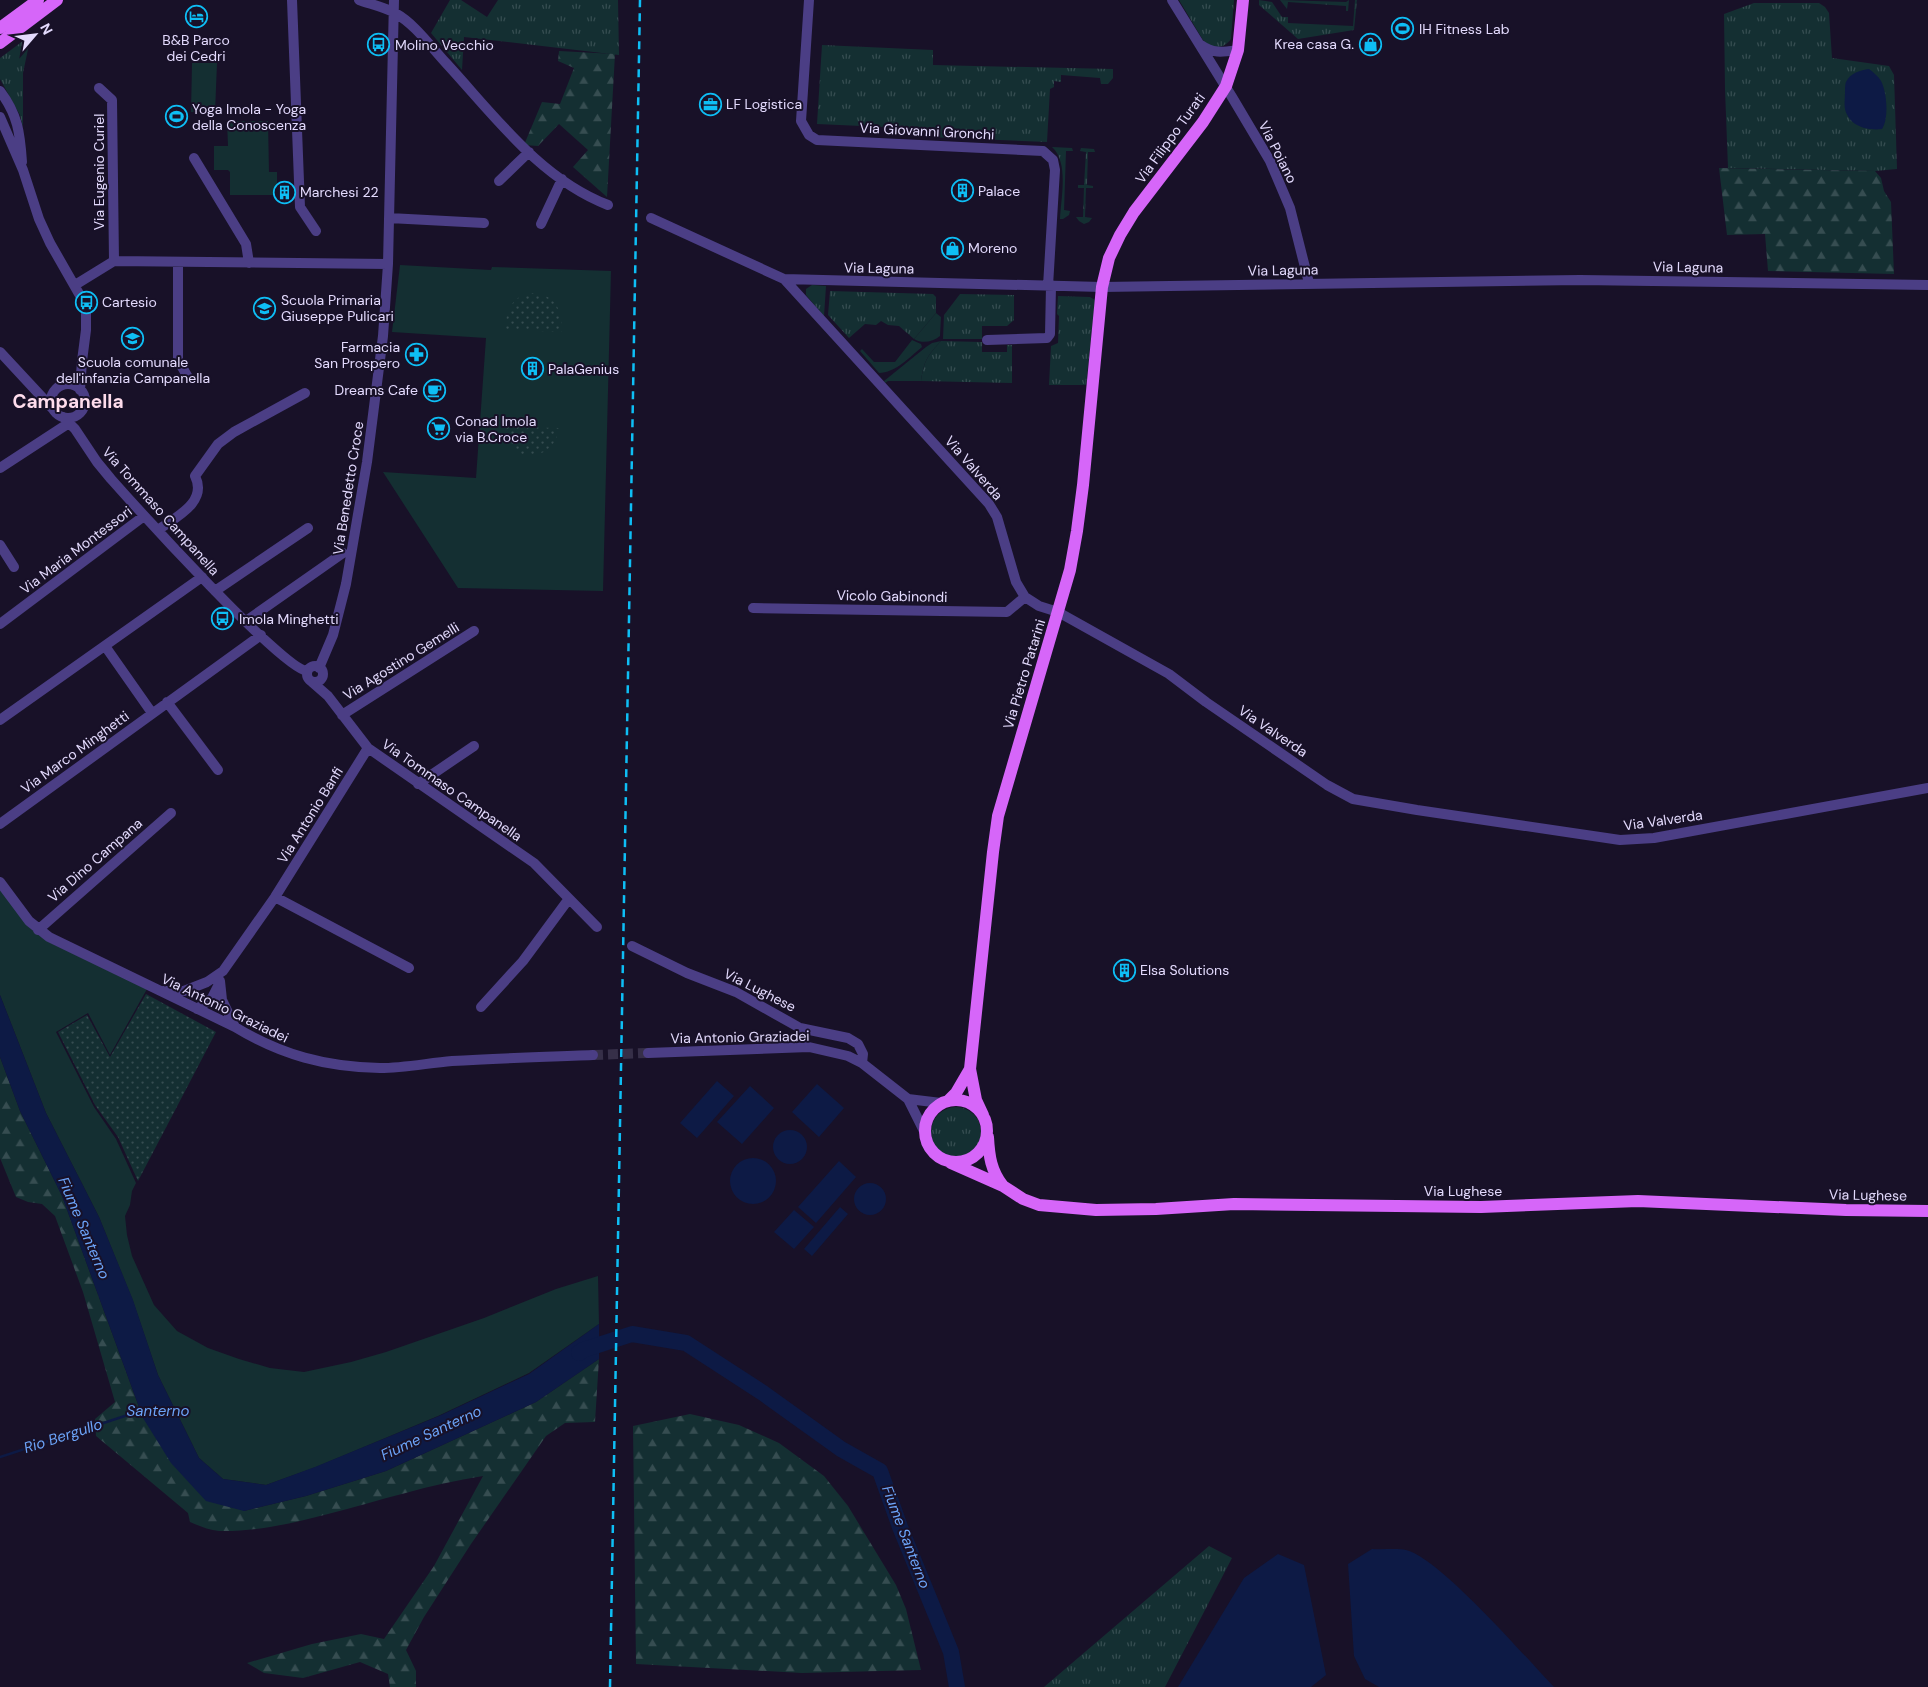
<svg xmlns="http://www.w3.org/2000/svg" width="1928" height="1687" font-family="'DM Sans',sans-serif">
<defs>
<pattern id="grass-tufts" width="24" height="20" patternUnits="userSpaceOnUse" patternTransform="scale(1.25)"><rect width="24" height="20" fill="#142f32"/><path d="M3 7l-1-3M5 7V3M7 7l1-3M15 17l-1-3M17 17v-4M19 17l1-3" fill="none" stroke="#364d51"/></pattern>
<pattern id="forest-firs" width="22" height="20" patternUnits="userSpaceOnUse" patternTransform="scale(1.25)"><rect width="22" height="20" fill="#142f32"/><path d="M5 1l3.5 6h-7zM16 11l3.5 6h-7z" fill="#364d51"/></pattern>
<pattern id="garden-dots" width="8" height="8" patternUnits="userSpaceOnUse" patternTransform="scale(1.25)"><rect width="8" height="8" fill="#142f32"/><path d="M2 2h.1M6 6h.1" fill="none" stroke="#364d51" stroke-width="1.8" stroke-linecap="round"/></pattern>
</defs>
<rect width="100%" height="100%" fill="#181128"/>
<path fill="url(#grass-tufts)" d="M450,0H461L487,17L498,0H618L619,55L464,37L462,70L431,33Z
M1179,0H1234L1231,39C1223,50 1212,49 1203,40Z
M1259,0L1272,2L1282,17H1288V23L1353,26L1355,0H1357L1354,30L1298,39L1259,5Z
M1280,0L1346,2L1349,0L1348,11H1346V6L1288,2L1287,9Z
M1754,3H1819L1825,7L1829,13L1832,58L1889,66L1894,75L1897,169L1875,171L1728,168L1725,89L1724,14Z
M31,35L23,73V127L20,115L0,79V58Z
M822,45L933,50V65L1113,69V78L1108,84H1101L1100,78L1061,75V82L1054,81V87L1050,89L1047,142L929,137V129L817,124Z
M1052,147L1072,148L1073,151H1066L1064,210L1070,211L1069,215L1063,219H1060C1061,198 1069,162 1052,147Z
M1081,148L1094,149L1095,152H1088L1087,185L1093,186V188H1086L1085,217L1092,218L1089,222L1084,224L1079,221L1076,217H1083L1084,188H1078V185H1084L1086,152L1080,151Z
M812,285L826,286L824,316L806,295V289Z
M830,291L933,294L936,297V313L914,339L899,326L888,325L881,321L876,325L865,324L849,338L828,315Z
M960,294L1014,295V320L1007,326H982V339H943L944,315Z
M1058,296L1090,297L1095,300L1086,385H1049L1051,346L1058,343L1059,316L1057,314Z
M941,341L982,342V352H1007V345H1012V383L921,381C924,361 927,356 941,341Z
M931 1132a25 25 0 1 1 50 0a25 25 0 1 1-50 0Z
M1209,1546L1232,1558L1165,1687H1044Z"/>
<path fill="url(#forest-firs)" d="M559,51L615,54L607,197L573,167L588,150L559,124L538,146L524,145L542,102L560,104L574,68L558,61Z
M1719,168L1875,171L1881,178L1884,191L1891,202L1894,274L1768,271L1765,234L1727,235Z
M0,1057L20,1111L62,1196L143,1418L244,1511L306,1496L386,1471L536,1402L599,1359L595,1422L565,1423L546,1436L471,1544L424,1617L406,1650L416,1671V1687H390L388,1674L360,1662L303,1678L264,1673L247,1663L312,1644L361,1634L384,1639L434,1566L483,1476C430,1484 379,1501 328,1514C293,1523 256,1532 219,1531C209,1530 199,1526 190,1522L188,1513L96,1436L95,1419L115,1402L83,1292L55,1216L42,1204L28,1202L16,1197L0,1158Z
M690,1414L739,1425L779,1443L824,1476L848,1506L896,1585L906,1609L921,1670L802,1673L636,1664L633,1426Z"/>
<path fill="#142f32" d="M192,63H217L215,113L191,112Z
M227,121H268L269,172H277V195H230V172L228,170H214V146H228Z
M400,265L491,270L492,267L611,271L603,591L458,588L383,472L476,478L486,338L392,332Z
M936,313L941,317L940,336C933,342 922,344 914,339Z
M912,340L921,344L922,347C910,357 895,373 879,373L860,351L862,349L874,362H895Z
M941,341C927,356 924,361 921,381H888L885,383L884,381L926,347L932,343Z
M0,889L30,928L47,941L147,989L110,1055L88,1013L56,1032L94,1107L116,1139L136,1183L132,1191L130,1205L125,1216L127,1235L132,1256L154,1305L177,1331L208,1348L239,1359L270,1368L304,1372L351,1362L386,1352L484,1318L556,1289L598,1276L599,1324L529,1373L438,1416L316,1467L266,1485L223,1479L199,1458L158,1375L133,1301L99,1217L46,1113L0,995Z"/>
<path fill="url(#garden-dots)" d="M528,293C555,293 562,308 562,332L505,330C506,313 510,299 528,293Z
M504,427L559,428V430C551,466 504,463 504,427Z
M146,994L216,1032L138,1181L118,1137L95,1105L58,1032L87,1015L110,1057Z"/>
<path fill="#0d1a45" d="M1869,69C1874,73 1878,76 1881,81C1887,92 1889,119 1882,129C1867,131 1849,126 1845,109C1844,104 1845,98 1845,93C1845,90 1845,84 1846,82C1850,73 1861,70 1869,69Z
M0,995L46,1113L99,1217L133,1300L158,1375L199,1458L223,1479L266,1485L315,1467L439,1416L529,1374L599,1324V1359L536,1402L386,1471L306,1496L244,1511L206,1501L171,1463L143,1418L62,1196L20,1111L0,1057Z
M717,1081L734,1096L697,1138L680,1123Z
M817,1084L844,1108L819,1137L792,1112Z
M750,1086L774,1108L742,1144L717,1122Z
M773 1147a17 17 0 1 1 34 0a17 17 0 1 1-34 0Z
M730 1181a23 23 0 1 1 46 0a23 23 0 1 1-46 0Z
M839,1161L856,1177L816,1223L798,1207Z
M854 1199a16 16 0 1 1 32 0a16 16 0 1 1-32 0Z
M840,1207L848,1214L812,1256L804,1249Z
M794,1210L814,1227L794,1249L774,1232Z
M1372,1549C1383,1550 1396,1548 1406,1550C1440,1558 1527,1659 1554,1687H1379L1365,1679L1354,1656L1348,1564Z
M1278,1554L1304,1565L1326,1675L1311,1687H1178L1244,1578Z"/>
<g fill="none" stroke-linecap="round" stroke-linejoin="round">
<path stroke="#0d1a45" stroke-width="2.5" d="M0,1457L143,1410"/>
<path stroke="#0d1a45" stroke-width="16" d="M579,1353L583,1350L632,1334L686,1343L763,1393L841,1449L880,1471L900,1527L951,1652L957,1687"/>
<path stroke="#362f48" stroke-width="10" stroke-dasharray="10 5" stroke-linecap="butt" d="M593,1055L648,1053"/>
<path stroke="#4b3e85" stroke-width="10" d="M292,0L300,207L316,231
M359,0C370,4 384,7 395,13C415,24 431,47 446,63C494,115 540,179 608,205
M809,0L801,121L809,135L817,140L1043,151L1053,160L1055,170L1048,286
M1172,0L1232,97L1270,161L1290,208L1309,283
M1201,45C1213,54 1223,52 1238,50
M99,88L112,100L114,261
M0,91C18,115 20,133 22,162
M0,117L23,170L39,219L50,243L86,306V330L82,361L80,390
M194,158L246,244L249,263
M499,181L529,152
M389,218L484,223
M651,218L784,279L1102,287L1580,280L1928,285
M541,224L562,179
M178,263V360L189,379
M784,279L989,504L997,517L1016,582L1025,597L1039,606L1058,612L1169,674L1206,702L1327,785L1353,799L1417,810L1620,840L1654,838L1928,788
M75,285L114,261L388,264
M987,340L1047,338L1050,334L1051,286
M0,352L53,409
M51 401a17 17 0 1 1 34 0a17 17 0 1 1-34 0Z
M63,417L75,429L97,462L111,479C135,506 284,671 307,671
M0,468L69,423
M158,530C176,517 208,502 195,476L218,444L234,432L305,393
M0,545L14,567
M215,591L308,528
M753,608L1007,612L1025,597
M246,621L343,553
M0,624L144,516
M105,646L152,713
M307 674a8 8 0 1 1 16 0a8 8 0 1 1-16 0Z
M319,668L333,635L346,584L367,462L383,336L388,264L394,0
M312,682L328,696L368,748L534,863L597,927
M167,702L218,770
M342,715L474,631
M0,720L202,577
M418,784L474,746
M0,824L261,635
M0,882L29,921L49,937L235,1027C281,1055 326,1067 380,1068C404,1068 428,1063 452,1061C499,1058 546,1057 593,1055
M275,897L409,968
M38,930L171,813
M632,946L687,973L736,992L800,1028L848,1038L858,1044L863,1054L862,1063
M220,981L222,1000L235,1027
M163,991H184L207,982L223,971L275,897L368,748
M481,1007L523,961L568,900
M197,1009L212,998L220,982
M648,1053L809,1047L848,1056L862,1063L908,1099L925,1133
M908,1099L941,1103"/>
<path stroke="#d666f9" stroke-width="12" d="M0,28L38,0
M0,43L57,0
M925 1131a31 31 0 1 1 62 0a31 31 0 1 1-62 0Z
M949,1100L956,1093L970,1069
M983,1115L976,1100L970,1069L993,852L998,816L1070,570L1077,531L1083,485L1102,287L1109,258L1120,235L1134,212L1203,122L1226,86L1238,50L1243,0
M988,1137C989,1156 991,1171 1003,1186
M951,1163L1003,1186L1023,1199L1039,1205L1096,1210L1156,1209L1234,1204L1481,1207L1638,1201L1846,1210L1928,1211"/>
<path stroke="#0ebef5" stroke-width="2.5" stroke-dasharray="8 6" stroke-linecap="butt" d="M610,1687L640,0"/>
</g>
<defs>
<symbol id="hotel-ring" viewBox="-11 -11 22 22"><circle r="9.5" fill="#181128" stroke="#0ebef5" stroke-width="1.5"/><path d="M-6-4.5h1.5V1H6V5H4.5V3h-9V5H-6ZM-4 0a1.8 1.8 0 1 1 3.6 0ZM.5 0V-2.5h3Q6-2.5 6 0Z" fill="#0ebef5"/></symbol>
<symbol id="stadium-ring" viewBox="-11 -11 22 22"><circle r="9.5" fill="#181128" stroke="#0ebef5" stroke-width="1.5"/><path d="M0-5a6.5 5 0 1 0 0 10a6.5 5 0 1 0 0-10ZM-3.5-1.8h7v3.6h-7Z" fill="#0ebef5"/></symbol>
<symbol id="shop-ring" viewBox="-11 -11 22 22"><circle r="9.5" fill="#181128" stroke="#0ebef5" stroke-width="1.5"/><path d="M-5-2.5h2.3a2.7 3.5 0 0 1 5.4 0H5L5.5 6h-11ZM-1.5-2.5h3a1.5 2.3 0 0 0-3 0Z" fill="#0ebef5"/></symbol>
<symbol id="bus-ring" viewBox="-11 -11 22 22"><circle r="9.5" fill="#181128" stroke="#0ebef5" stroke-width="1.5"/><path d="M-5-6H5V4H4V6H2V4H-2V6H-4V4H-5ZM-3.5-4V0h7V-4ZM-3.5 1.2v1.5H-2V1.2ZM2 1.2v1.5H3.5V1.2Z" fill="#0ebef5"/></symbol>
<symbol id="office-ring" viewBox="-11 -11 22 22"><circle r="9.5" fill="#181128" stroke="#0ebef5" stroke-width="1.5"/><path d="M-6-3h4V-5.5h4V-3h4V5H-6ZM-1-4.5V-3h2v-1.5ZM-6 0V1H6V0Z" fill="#0ebef5"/></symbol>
<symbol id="building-ring" viewBox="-11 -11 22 22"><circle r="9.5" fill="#181128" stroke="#0ebef5" stroke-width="1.5"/><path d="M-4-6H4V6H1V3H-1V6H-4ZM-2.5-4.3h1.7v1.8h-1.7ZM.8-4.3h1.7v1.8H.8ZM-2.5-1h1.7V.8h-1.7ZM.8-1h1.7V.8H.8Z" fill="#0ebef5"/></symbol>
<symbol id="school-ring" viewBox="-11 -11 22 22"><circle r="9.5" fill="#181128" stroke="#0ebef5" stroke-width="1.5"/><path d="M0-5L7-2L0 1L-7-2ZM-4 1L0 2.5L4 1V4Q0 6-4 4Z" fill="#0ebef5"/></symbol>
<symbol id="pharmacy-ring" viewBox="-11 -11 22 22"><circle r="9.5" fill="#181128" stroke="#0ebef5" stroke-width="1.5"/><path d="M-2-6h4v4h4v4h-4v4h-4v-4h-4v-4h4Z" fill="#0ebef5"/></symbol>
<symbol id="cafe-ring" viewBox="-11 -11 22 22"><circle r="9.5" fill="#181128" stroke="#0ebef5" stroke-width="1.5"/><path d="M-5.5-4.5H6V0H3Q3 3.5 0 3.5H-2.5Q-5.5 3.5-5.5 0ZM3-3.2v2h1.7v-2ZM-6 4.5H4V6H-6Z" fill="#0ebef5"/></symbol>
<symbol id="supermarket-ring" viewBox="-11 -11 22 22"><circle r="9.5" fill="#181128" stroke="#0ebef5" stroke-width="1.5"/><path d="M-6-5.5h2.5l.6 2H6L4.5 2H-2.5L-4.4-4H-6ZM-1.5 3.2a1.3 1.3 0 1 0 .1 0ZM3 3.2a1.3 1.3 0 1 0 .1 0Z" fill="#0ebef5"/></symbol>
</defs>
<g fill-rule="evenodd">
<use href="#hotel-ring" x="184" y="4" width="25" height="25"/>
<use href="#stadium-ring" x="1390" y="16" width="25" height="25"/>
<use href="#shop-ring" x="1358" y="32" width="25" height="25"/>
<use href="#bus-ring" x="366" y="32" width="25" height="25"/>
<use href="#office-ring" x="698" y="92" width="25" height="25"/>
<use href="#stadium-ring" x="164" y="104" width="25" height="25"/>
<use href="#building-ring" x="950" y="178" width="25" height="25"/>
<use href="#building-ring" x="272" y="180" width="25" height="25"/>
<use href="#shop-ring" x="940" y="236" width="25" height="25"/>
<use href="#bus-ring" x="74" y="290" width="25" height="25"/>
<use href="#school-ring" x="252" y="296" width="25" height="25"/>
<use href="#school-ring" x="120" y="326" width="25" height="25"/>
<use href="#pharmacy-ring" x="404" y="342" width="25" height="25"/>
<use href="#building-ring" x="520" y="356" width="25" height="25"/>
<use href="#cafe-ring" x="422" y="378" width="25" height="25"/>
<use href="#supermarket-ring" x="426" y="416" width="25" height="25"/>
<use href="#bus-ring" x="210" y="606" width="25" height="25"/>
<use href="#building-ring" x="1112" y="958" width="25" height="25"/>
</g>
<g text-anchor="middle" stroke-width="4" stroke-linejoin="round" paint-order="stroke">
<g font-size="14" fill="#e3dafd" stroke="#181128" text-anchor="start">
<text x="1419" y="34">IH Fitness Lab</text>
<text x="196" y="45" text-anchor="middle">B&amp;B Parco<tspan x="196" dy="16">dei Cedri</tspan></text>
<text x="1354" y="49" text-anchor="end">Krea casa G.</text>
<text x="395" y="50">Molino Vecchio</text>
<text x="726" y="109">LF Logistica</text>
<text x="192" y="114">Yoga Imola - Yoga<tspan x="192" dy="16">della Conoscenza</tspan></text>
<text x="978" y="196">Palace</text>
<text x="300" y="197">Marchesi 22</text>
<text x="968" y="253">Moreno</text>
<text x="281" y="305">Scuola Primaria<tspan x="281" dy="16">Giuseppe Pulicari</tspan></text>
<text x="102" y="307">Cartesio</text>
<text x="400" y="352" text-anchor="end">Farmacia<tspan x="400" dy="16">San Prospero</tspan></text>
<text x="133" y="367" text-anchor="middle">Scuola comunale<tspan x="133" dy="16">dell'infanzia Campanella</tspan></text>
<text x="548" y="374">PalaGenius</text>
<text x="418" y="395" text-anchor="end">Dreams Cafe</text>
<text x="455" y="426">Conad Imola<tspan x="455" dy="16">via B.Croce</tspan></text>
<text x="239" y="624">Imola Minghetti</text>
<text x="1140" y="975">Elsa Solutions</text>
</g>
<g font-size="14" fill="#e3dafd" stroke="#181128">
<text transform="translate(927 131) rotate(3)" y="5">Via Giovanni Gronchi</text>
<text transform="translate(1170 138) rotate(-54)" y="5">Via Filippo Turati</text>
<text transform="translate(1278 152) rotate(63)" y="5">Via Poiano</text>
<text transform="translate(99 172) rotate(-90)" y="5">Via Eugenio Curiel</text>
<text transform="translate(1688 267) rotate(1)" y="5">Via Laguna</text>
<text transform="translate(879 268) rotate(1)" y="5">Via Laguna</text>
<text transform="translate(1283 270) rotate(-1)" y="5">Via Laguna</text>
<text transform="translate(974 468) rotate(49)" y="5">Via Valverda</text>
<text transform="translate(348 488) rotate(-81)" y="5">Via Benedetto Croce</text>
<text transform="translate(161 511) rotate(48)" y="5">Via Tommaso Campanella</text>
<text transform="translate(76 550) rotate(-37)" y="5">Via Maria Montessori</text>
<text transform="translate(892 596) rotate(1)" y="5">Vicolo Gabinondi</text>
<text transform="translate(401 661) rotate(-32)" y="5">Via Agostino Gemelli</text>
<text transform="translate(1024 674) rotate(-73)" y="5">Via Pietro Patarini</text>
<text transform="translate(1273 731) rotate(34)" y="5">Via Valverda</text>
<text transform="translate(75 752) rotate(-36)" y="5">Via Marco Minghetti</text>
<text transform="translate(452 790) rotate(35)" y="5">Via Tommaso Campanella</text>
<text transform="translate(310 815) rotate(-58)" y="5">Via Antonio Banfi</text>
<text transform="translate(1663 820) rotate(-8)" y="5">Via Valverda</text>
<text transform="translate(95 860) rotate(-41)" y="5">Via Dino Campana</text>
<text transform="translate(760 990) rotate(27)" y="5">Via Lughese</text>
<text transform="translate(225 1008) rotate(26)" y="5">Via Antonio Graziadei</text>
<text transform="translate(740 1037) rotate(-1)" y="5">Via Antonio Graziadei</text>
<text x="1463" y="1196">Via Lughese</text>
<text transform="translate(1868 1195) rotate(1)" y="5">Via Lughese</text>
</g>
<g font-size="15" font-style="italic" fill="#6ca4f9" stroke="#181128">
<text transform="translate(84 1228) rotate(67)" y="5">Fiume Santerno</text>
<text x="158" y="1416">Santerno</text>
<text transform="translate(431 1433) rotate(-25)" y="5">Fiume Santerno</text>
<text transform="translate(63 1436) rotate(-18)" y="5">Rio Bergullo</text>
<text transform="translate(906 1537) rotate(69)" y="5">Fiume Santerno</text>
</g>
<g font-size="19" font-weight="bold" fill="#fedcec" stroke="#181128">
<text x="68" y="408">Campanella</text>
</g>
</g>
<g transform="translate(35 35) rotate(62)" stroke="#181128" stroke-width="4" paint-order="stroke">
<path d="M0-4L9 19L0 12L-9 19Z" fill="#e3dafd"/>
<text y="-8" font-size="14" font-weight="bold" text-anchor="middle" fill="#e3dafd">N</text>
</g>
</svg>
